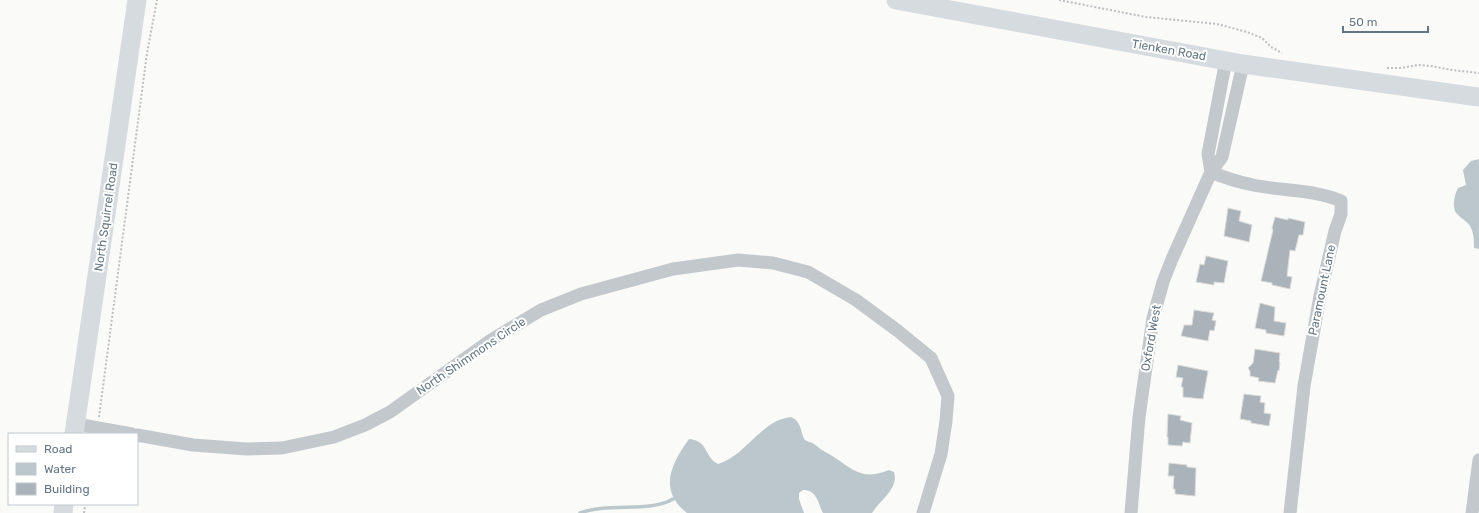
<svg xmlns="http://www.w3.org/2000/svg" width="1479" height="513" font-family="Rubik,sans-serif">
<rect width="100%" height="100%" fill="#fafaf8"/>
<path fill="#bbc7cb" d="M1479,159V249L1474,248C1474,240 1474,233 1470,226C1467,221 1462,219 1458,215C1451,209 1454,196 1458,188L1466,185L1463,170L1471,161Z
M791,417C793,418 797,420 798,423C802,428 801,435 805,440C808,442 811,442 814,444C819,448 823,451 829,454C851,467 860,482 889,470L894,472C899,489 880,500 872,513H823C818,503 817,490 803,490L799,493V499L804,513H687C658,490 671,464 689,439C709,441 704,457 718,464C747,455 761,420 791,417Z"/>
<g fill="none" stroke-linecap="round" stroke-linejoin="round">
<path stroke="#bbc7cb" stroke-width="3.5" d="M580,513C609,502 650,513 673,499"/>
</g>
<path fill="#aab3b9" stroke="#dcdcda" d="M1228,208L1241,211L1239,221L1252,225L1249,242L1224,236Z
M1275,217L1288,220V218L1305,222L1303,235H1299L1295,251L1290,250L1287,276L1292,277L1290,289L1272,285V283L1261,281L1273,230L1272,228Z
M1206,256L1228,261L1224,283L1214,282V285L1196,282L1200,264L1204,265Z
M1260,303L1275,307L1274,321L1286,323L1284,336L1266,333V330L1255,328Z
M1194,310L1214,313L1212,320L1216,321L1214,331L1210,330L1208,341L1181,336L1184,325H1192Z
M1255,349L1280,353L1279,362H1280L1279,371L1278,370L1275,383L1258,381L1259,378L1250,376V371L1248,368L1253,363Z
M1178,365L1208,371L1203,399L1183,397V387H1181L1183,378L1176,377Z
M1244,394L1261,396L1260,402L1265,403L1264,413L1271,414L1269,426L1251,423V421L1240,419Z
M1168,414L1181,416L1180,420L1192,423L1190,443L1183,442L1182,446L1168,445V437H1167Z
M1169,463L1187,465V467L1196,468L1195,496L1175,494V489H1173L1174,476H1168Z"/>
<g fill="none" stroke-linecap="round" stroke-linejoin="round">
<path stroke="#bbbfc2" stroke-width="2" stroke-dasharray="2 2" stroke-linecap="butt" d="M1059,0L1146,17L1217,24L1247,32L1262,38L1271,47L1282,53
M1387,68H1401L1418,65L1431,66L1452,70L1479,73
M99,417L147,53L157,0
M84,513L85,504"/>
<path stroke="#c3c8cc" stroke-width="13" d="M1211,172C1225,178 1238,182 1253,185C1282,191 1313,189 1341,201V214L1335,231L1320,296L1304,386L1290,513
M1211,172L1208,154L1226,60
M76,424L132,434
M137,435L193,445L247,449L282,448L334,437L365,425L390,412L491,340L541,310L581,294L673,269L738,260L773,263L808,272L856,300L898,331L931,358L948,396L946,421L941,454L923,513
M1131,513L1139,417L1153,318L1163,282L1172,259L1211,172L1222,157L1243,64
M1472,513L1479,460"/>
<path stroke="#d6dbdf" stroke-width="19" d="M896,0L1243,64L1479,97
M74,434L137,0
M63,513L64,504"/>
</g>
<g text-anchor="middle" stroke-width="4" stroke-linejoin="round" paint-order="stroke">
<g font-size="12" fill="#657683" stroke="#fff">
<text transform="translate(1169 50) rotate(10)" y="4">Tienken Road</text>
<text transform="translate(106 217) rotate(-82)" y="4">North Squirrel Road</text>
<text transform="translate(1322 290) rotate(-78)" y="4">Paramount Lane</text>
<text transform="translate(1151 338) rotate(-80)" y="4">Oxford West</text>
<text transform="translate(471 356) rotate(-34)" y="4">North Shimmons Circle</text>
</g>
</g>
<rect x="8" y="433" width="130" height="72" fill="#ffffff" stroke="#c1c8cd"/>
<rect x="16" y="446" width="20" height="6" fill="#d6dbdf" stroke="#c1c8cd"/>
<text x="44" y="453" font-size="12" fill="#657683">Road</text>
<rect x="16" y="463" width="20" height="12" fill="#bbc7cb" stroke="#c1c8cd"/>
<text x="44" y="473" font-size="12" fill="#657683">Water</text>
<rect x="16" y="483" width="20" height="12" fill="#aab3b9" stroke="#c1c8cd"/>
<text x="44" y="493" font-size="12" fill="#657683">Building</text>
<path d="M1343 26v6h85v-6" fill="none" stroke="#657683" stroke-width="2"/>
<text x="1349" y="26" font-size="12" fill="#657683" stroke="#ffffff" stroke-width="3" paint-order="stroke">50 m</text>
</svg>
